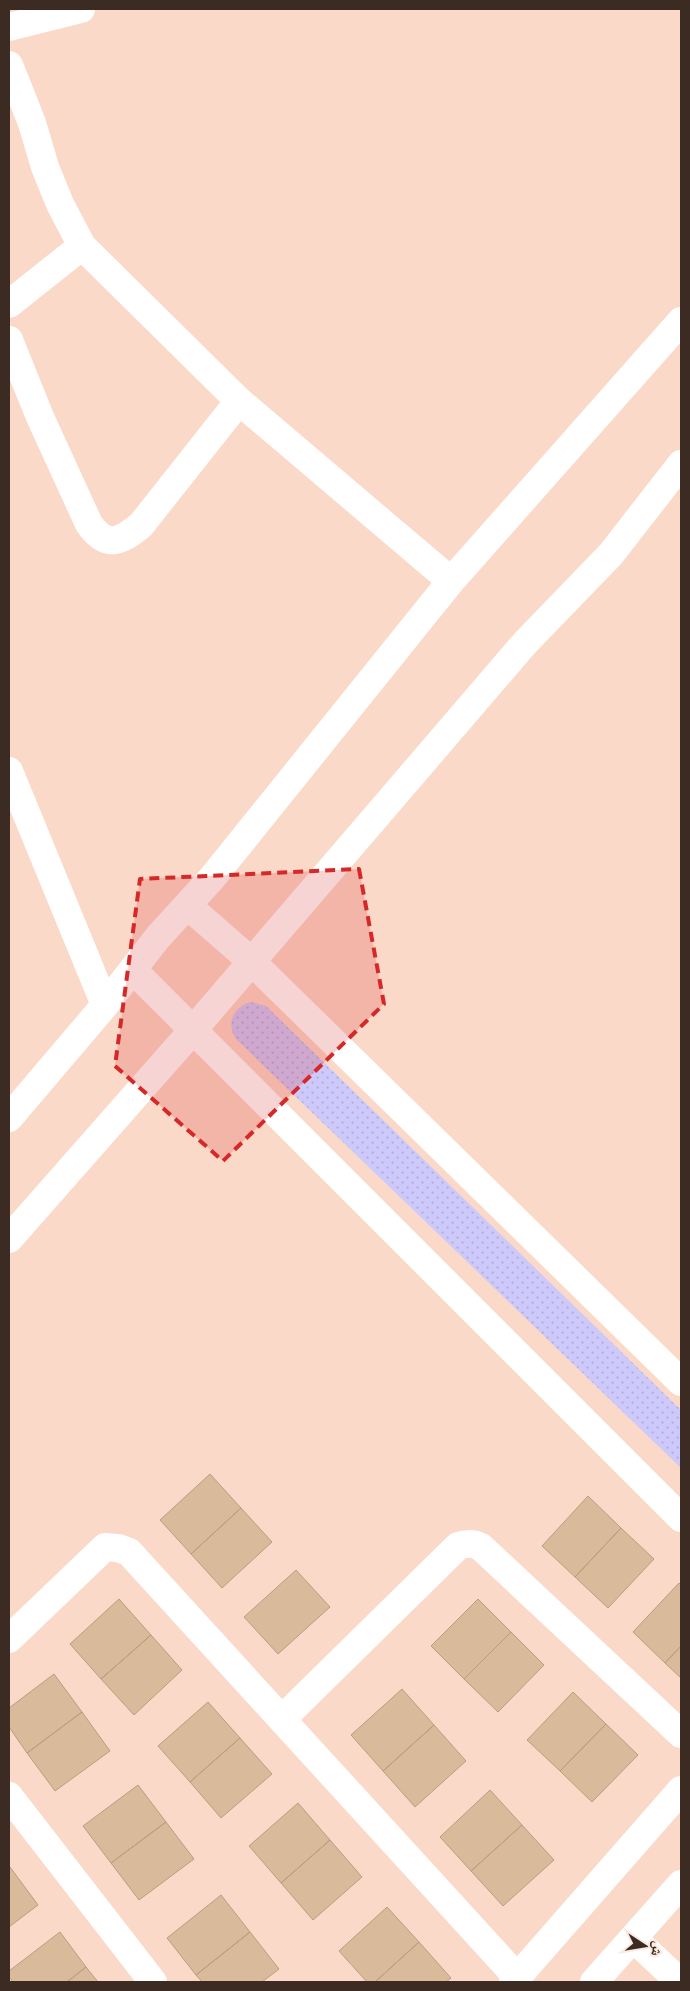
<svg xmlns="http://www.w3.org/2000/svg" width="690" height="1991" font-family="'Work Sans','Noto Naskh Arabic',sans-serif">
<defs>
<pattern id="grass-dots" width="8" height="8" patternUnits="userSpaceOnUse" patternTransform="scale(1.25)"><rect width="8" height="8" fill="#cdc9fb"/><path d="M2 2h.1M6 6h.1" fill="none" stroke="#b1add7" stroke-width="1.8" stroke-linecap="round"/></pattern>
</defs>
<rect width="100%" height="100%" fill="#fbd9c8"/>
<path fill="url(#grass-dots)" d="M251,1002L266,1006L681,1410V1468L237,1040C225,1025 233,1006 251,1002Z"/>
<path fill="#d9ba9a" stroke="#bb9d7e" d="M210,1474L241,1508L191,1554L160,1520Z
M588,1496L621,1528L575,1577L542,1546Z
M241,1508L272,1542L222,1588L191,1554Z
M621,1528L654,1559L608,1608L575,1577Z
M296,1570L330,1607L278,1654L244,1617Z
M679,1583L681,1585V1646L665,1663L633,1632Z
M119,1599L151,1635L101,1679L70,1644Z
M478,1599L511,1632L464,1679L431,1646Z
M511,1632L544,1665L498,1712L464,1679Z
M151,1635L182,1670L134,1715L101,1679Z
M681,1646V1678L665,1663Z
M54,1674L82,1712L27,1753L9,1727V1708Z
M402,1689L434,1725L383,1771L351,1735Z
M573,1692L606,1724L560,1771L527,1740Z
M208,1702L240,1738L190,1782L158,1746Z
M82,1712L110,1751L55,1791L27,1753Z
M606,1724L638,1755L592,1802L560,1771Z
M434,1725L466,1761L415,1807L383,1771Z
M240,1738L272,1774L221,1818L190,1782Z
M138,1785L166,1822L111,1863L83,1826Z
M490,1790L522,1825L471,1871L440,1837Z
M298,1803L330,1840L281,1883L249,1846Z
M166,1822L194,1859L139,1900L111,1863Z
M522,1825L554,1860L503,1906L471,1871Z
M330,1840L362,1877L313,1920L281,1883Z
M10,1867L38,1905L9,1927V1868Z
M221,1895L250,1932L196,1975L167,1938Z
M387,1907L419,1942L375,1982H367L339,1951Z
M60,1932L86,1967L67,1982H13L9,1977V1971Z
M250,1932L279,1969L262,1982H202L196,1975Z
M419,1942L451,1978L446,1982H375Z
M86,1967L98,1982H67Z"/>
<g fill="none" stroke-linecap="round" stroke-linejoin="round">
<path stroke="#fff" stroke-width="28" d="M9,27L81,9
M9,65L32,123L45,167L60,204L82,246L239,401L451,581
M9,304L82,246
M9,340L40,417L89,524C107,549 120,542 141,525L239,401
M9,771L105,1005
M188,906L251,961L681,1382
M133,970L681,1518
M9,1118L105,1005L158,937L212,878L451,581L681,321
M9,1239L193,1030L524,644L611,554L681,464
M9,1639L105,1547L118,1548L129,1552L517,1977
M282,1719L458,1546C467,1543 473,1543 481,1547L681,1734
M9,1796L153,1982
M633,1938L680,1982
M513,1982L681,1790
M594,1982L681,1884"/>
</g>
<path fill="#d62828" fill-opacity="0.2" stroke="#d62828" stroke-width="4" stroke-dasharray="10 6" stroke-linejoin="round" d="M359,869L384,1004L223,1161L115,1066L140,879Z"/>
<rect width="690" height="1991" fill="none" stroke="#3b2b23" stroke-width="20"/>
<g transform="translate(645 1946) rotate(102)" stroke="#fceae1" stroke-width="4" paint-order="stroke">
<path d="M0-4L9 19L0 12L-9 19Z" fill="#3b2b23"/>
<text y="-8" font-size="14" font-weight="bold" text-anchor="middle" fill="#3b2b23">ش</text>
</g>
</svg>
